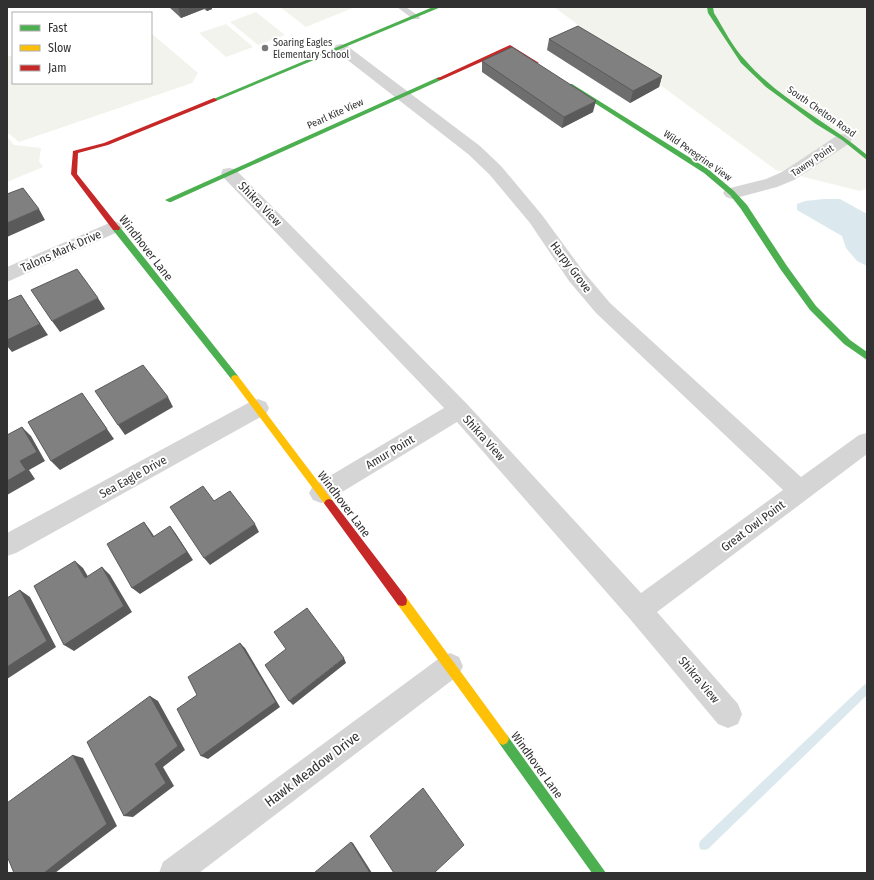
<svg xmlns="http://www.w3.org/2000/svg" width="874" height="880" font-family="'Fira Sans Condensed',sans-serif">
<rect width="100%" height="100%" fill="#fff"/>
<path fill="#f1f3ec" d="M280,7H355L306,27Z
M554,7H867V188L860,191L776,170Z
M256,12L285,35L258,45L230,22Z
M226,24L253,47L226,57L199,33Z
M151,33L198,73L192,83L19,142L7,132V57L13,55V83H151Z
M7,137L14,145L41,148L39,161L43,167L7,182Z"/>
<path fill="#dbe9ef" d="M824,199H840L867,214V266L857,261L846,248L842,236L797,210V204L805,201Z"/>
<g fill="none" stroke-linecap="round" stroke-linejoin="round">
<path fill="#dbe9ef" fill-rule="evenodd" d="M867,683V695L708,849L704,850L700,849L699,845L700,841L864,685Z"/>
<path fill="#d5d5d5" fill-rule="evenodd" d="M397,7H406L420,17L419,19H413Z"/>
<path fill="#d5d5d5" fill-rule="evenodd" d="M341,44L346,45L480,146L501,166L542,215L583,271L610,303L801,477L859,435L867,433V454L657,612L738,704L742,714L738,724L728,728L718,724L630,619L457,422L329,500L321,503L313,500L309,493L313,486L444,408L223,177L221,173L223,169L229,168L235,169L467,404L641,593L783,490L596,313L569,281L530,223L489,174L468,154L336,51L334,48L336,45Z
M844,134L850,135L852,139L850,143L794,180L777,187L732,199L726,197L723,193L726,189L766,179L782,172L838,135Z
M114,221L120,223L123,227L120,231L7,282V267Z
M258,399L266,402L269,408L266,414L16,553L7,556V533L250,402Z
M450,653L459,657L463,666L459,675L199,873H159L163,862L441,657Z"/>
<path fill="#4caf50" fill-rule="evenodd" d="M433,7H441L216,101L211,100Z
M707,7H713L714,13C724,29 733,48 746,61C780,100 828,122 867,155V160L842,140L816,124L766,87L741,63L708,13Z
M439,77L441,78V80L171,202H169L165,200Z
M568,84H572L708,169L734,191L747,205L787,266L816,306L850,340L867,352V360L844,344L810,310L781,270L741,209L730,195L704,173L568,86Z
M113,226H119L238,376L239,378L238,380H232L113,230Z
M503,733L507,735L606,873H592L499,743L497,739L499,735Z"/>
<path fill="#ffc107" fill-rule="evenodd" d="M235,375L238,376L332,500L334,503L332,506L329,507L326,506L232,380L231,378L232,376Z
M402,596L406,597L507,735L509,739L507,743L503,745L499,743L398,605L397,601L398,597Z"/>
<path fill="#c62828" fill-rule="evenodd" d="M510,45L539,63L534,64L510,49L441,80L436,79Z
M214,98L217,100L216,101L108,145L78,153L77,174L120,228L119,230H113L71,174L73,151L104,143Z
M329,499L332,500L406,597L407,601L406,605L402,606L398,605L326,506L324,503L326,500Z"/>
</g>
<path fill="#6e6e6e" d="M169,7H212V9L207,11L204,9L181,18Z
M549,39L662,76L659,87L630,103L547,50Z
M482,61L593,112L562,128L482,72Z"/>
<path fill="#5a5a5a" d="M178,7H204V9L181,18Z
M206,7H212V9L207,11Z
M662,76L659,87L630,103L633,91Z
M596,101L593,112L562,128L564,117Z
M39,209L45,220L7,237V223Z
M21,295L48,335L12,352L7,346V340Z
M98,298L105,309L60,332L52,321Z
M82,393L114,439L60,470L51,461Z
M168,397L173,407L125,435L118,425Z
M22,427L31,436L45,461L29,470L35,479L7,495V481L20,461Z
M144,522L150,530L160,545L153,537Z
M255,524L259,532L210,565L204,558Z
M170,526L176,534L193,560L140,594L132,588Z
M75,561L83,568L93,585L85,578Z
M102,567L110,575L132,612L74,651L64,645Z
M20,590L30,597L56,647L7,679V667Z
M240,643L245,648L280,707L208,759L201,756Z
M344,658L346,663L293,705L289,701Z
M150,696L158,701L185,750L163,767L174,786L133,817L124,816L155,764Z
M73,755L83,758L117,826L55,873H44Z
M351,842L353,843L372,873H370Z"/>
<path fill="#808080" stroke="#5a5a5a" d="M578,26L662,76L633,91L549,39Z
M512,47L596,101L564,117L482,61Z
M23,188L39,209L7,223V194Z
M77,269L98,298L52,321L31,290Z
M21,295L40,324L7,340V301Z
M143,365L168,397L118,425L95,391Z
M82,393L107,429L51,461L28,422Z
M22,427L37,452L20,461L26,470L7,481V435Z
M203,486L214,501L230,491L255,524L204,558L170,507Z
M144,522L153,537L170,526L187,552L132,588L107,544Z
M75,561L85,578L102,567L124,606L64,645L34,586Z
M20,590L47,641L7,667V598Z
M307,608L344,658L289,701L265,665L286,649L274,632Z
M240,643L276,702L201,756L177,709L197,695L188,677Z
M150,696L178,746L155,764L166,783L124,816L87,742Z
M73,755L107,824L44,873H14L7,856V803Z
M423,788L464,845L434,873H394L370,836Z
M351,842L370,873H314Z"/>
<circle fill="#797979" stroke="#fff" stroke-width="1.5" cx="265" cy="48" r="4"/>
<g text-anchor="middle" stroke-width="4" stroke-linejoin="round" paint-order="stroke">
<g font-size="10" fill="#313131" stroke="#fff" text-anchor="start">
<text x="273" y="46">Soaring Eagles<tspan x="273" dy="12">Elementary School</tspan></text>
</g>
<g font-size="10" fill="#313131" stroke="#fff">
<text transform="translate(822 111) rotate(35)" y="4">South Chelton Road</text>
<text transform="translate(335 113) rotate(-24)" y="4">Pearl Kite View</text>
<text transform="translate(698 155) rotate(35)" y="4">Wild Peregrine View</text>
<text transform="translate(812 160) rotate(-34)" y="4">Tawny Point</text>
</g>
<g font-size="12" fill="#313131" stroke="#fff">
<text transform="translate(260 204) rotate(46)" y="4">Shikra View</text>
<text transform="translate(146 248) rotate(52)" y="4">Windhover Lane</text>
<text transform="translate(61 251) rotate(-24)" y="4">Talons Mark Drive</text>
<text transform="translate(571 267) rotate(53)" y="4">Harpy Grove</text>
<text transform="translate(484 438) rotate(48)" y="4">Shikra View</text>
<text transform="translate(390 452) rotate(-31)" y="4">Amur Point</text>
<text transform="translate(133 477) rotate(-29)" y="4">Sea Eagle Drive</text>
<text transform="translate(344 504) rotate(53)" y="4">Windhover Lane</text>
<text transform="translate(753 526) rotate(-37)" y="4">Great Owl Point</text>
<text transform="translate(699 680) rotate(50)" y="4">Shikra View</text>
<text transform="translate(537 765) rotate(54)" y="4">Windhover Lane</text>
</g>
<g font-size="14" fill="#313131" stroke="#fff">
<text transform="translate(312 769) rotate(-37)" y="5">Hawk Meadow Drive</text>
</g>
</g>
<rect width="874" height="880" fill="none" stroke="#313131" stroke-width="16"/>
<rect x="12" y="12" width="140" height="72" fill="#ffffff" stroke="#adadad"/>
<rect x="20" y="25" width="20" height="6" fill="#4caf50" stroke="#adadad"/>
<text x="48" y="32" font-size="12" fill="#313131">Fast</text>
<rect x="20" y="45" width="20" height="6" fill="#ffc107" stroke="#adadad"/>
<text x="48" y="52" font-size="12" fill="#313131">Slow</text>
<rect x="20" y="65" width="20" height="6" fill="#c62828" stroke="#adadad"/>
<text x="48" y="72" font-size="12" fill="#313131">Jam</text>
</svg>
